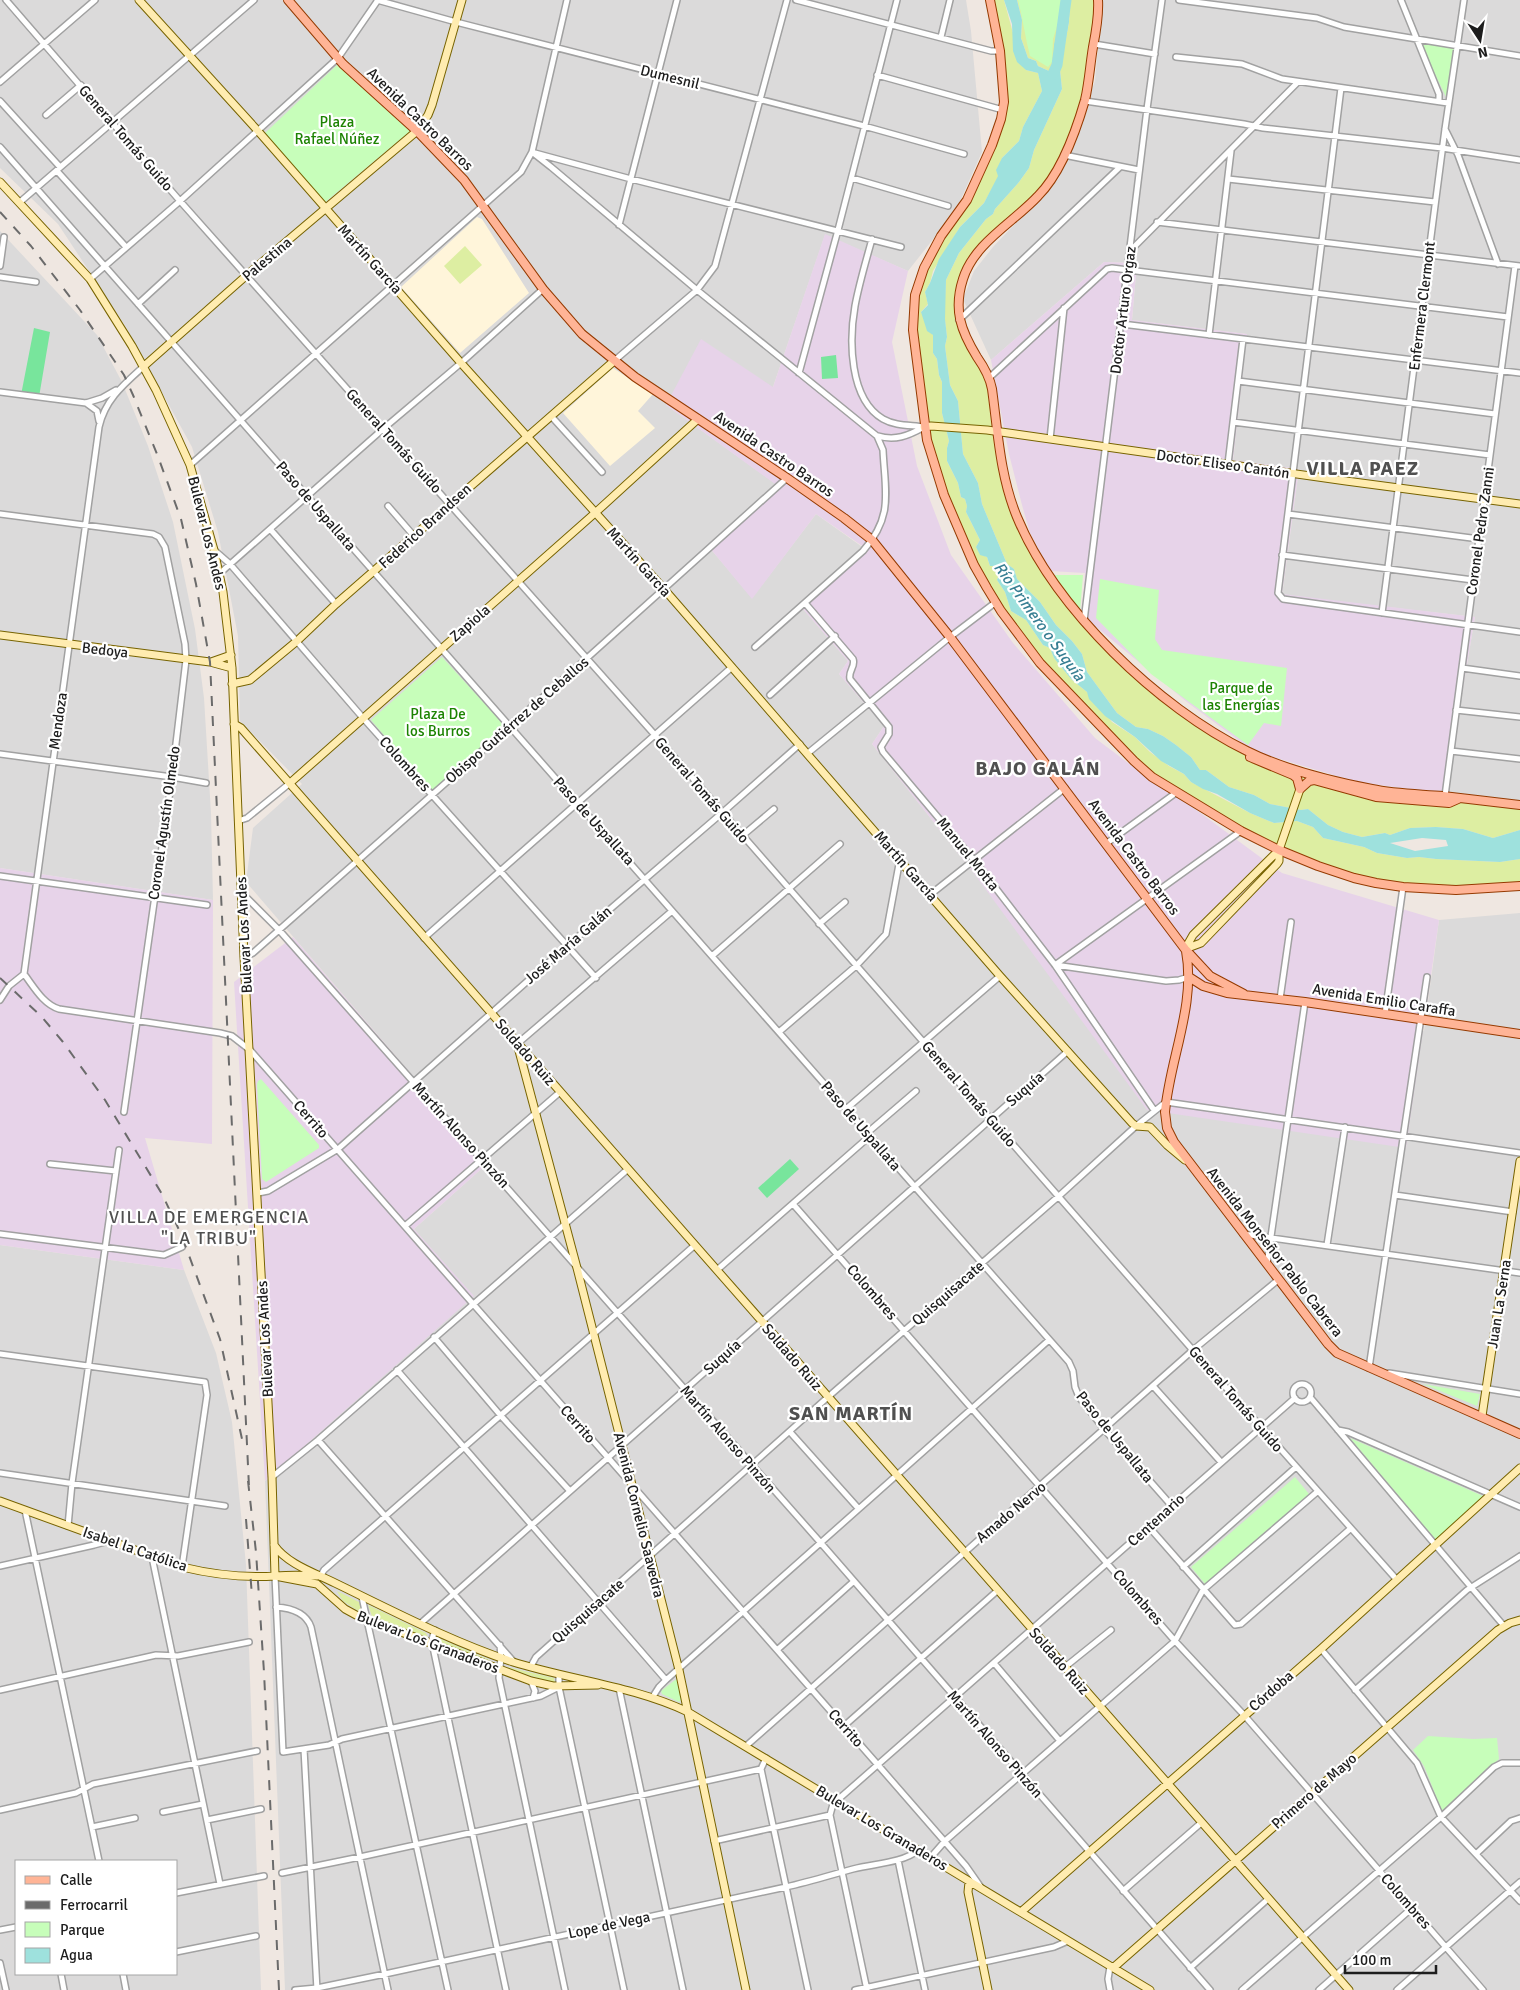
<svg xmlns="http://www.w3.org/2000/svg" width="1520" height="1990" font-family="Signika,sans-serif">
<rect width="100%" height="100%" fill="#efe7e1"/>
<path fill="#dbdada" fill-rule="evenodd" d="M0,0H966L971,31L982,152L956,210L908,271L825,235L773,387L666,405L776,484L709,547L752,598L816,514L868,551L803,609L848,661L839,674L884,726L872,744L973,872L1424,1031L1439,920L1520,913V1990H285L265,1481L473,1296L414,1229L488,1163L246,882L253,828L302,784L240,721L238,636L218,532L192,447L126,327L58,224L0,168Z
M1102,0H1520V805L1445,794L1475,617L1282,595L1299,469L1233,460L1247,334L1132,320L1137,263L1104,262L991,360L963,299L974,271L993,247L1059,178L1095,81Z
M0,231L97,335L122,382L148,446L173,522L195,629L204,698L211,813L213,900L0,868Z
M0,1245L184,1270L216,1353L232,1422L246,1565L261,1990H0ZM16,1861H176V1974H16Z"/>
<path fill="#e7d3e9" d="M825,234L908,271L892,342L917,466L951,555L1013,643L1095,738L1160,787L1195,809L1282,873L1439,920L1406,1148L1147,1110L973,872L872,744L884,726L839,674L848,661L803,609L868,550L816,514L752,599L709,547L775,484L666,405L701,339L773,387Z
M1104,262L1137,263L1132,320L1247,334L1233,460L1299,469L1282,594L1475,617L1445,794L1357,782L1253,751L1187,702L1082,615L1085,573L1050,571L1030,533L1022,505L1009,454L991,360Z
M0,868L213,900L212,1144L145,1138L184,1270L0,1245Z
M293,937L488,1163L414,1229L474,1296L265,1481L234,982Z"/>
<path fill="#fff5da" d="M477,217L482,219L529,293L460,353L401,287Z
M613,368L653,394L638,411L655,428L610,466L563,413Z"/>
<path fill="#ddeea2" d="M990,0H1004L1013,33L1026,70L1038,73L1042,91L1023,127L1019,141L1002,158L999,176L984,203L960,227L933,271L930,283L925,292L928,304L921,312L933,335V353L937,359L939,375L942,382V413L949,441L947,448V461L958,483L961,497L965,499L967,506L966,512L980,540L976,547L980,554L987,557L990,566H994L999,575L997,580L1005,592L1011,611L1026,620L1043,645L1050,648L1054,658L1071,679L1087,692L1112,722L1135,737L1150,752L1169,766L1184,774L1191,782L1250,813L1274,823L1297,821L1313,827L1323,838L1364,847L1377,853L1407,858L1419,857L1436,859L1500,862L1520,859V886L1491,889L1376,883L1279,850L1152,777L1053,677L979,576L927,440L914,347L920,278L956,218L992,145L1004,102Z
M1017,0H1067L1062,25L1058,59L1049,71L1038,66L1036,61L1028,58L1021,38L1022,20Z
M1070,0H1098L1085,101L1048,184L992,237L966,272L959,320L991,382L1003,471L1029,544L1084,621L1176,706L1258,756L1368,789L1520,805V830L1493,838L1463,829L1436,827L1410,828L1390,835L1385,833L1362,837L1343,832L1328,825L1308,809L1301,810L1270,804L1254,795L1229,787L1206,770H1200L1191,757L1176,745L1163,736L1148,729L1136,727L1117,713L1087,672L1082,654L1072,641L1056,625L1040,602L1017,579L1014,569L1007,564L982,504L978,483L963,454L958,401L950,385L945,346L947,337L944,312L946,280L959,253L986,219L993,214L995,209L1019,182L1029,168L1034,150L1062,89L1060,70L1069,22Z
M465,246L482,265L460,284L444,266Z
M337,1591L359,1602L363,1614L343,1601Z
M368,1605L426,1633L428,1638L373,1619Z
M438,1638L490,1660V1661L435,1643Z
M507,1667L554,1678L555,1683L509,1669Z"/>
<path fill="#c7feba" d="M1018,0H1063L1064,4L1053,39L1052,62L1048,67L1030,56C1025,37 1023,19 1018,0Z
M1420,43L1454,48L1447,99Z
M337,65L410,131L324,203L265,133Z
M1054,575H1083L1080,612Z
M1100,579L1159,590L1155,639L1162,650L1287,668L1281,726L1264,723L1248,745L1151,674L1096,618Z
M442,657L505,726L432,792L371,720Z
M261,1079L319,1145V1148L266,1182L262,1179L257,1084L258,1081Z
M1423,1384L1480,1394L1477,1406Z
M1350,1438L1483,1496L1436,1540Z
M1295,1477L1309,1494L1205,1584L1191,1567Z
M675,1680H677L682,1699L679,1702L662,1694L661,1691Z
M1428,1736L1473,1739L1497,1738L1499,1759L1442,1811L1424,1766L1413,1750Z"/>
<path fill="#78e59c" d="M34,328L50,332L39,397L21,395Z
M836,355L838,378L822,379L821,357Z
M790,1159L799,1169L767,1198L758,1188Z"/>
<path fill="#9ee1dd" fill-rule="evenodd" d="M1004,0H1017L1022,20L1021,38L1028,58L1036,61L1038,66L1049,71L1058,59L1054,45L1066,11L1067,0H1070L1069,22L1060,70L1062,89L1034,150L1029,168L1019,182L995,209L993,214L986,219L959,253L946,280L945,319L947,337L945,346L950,385L958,401L963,454L978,483L982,504L1007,564L1014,569L1017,579L1040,602L1056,625L1072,641L1082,654L1087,672L1117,713L1136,727L1148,729L1163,736L1176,745L1191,757L1200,770H1206L1229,787L1254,795L1270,804L1301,810L1308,809L1328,825L1343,832L1362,837L1385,833L1390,835L1410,828L1436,827L1463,829L1493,838L1520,830V859L1500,862L1436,859L1419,857L1407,858L1377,853L1364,847L1323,838L1313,827L1297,821L1274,823L1250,813L1217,794L1203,789L1191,782L1184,774L1161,761L1135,737L1105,716L1089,699L1087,692L1071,679L1054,658L1050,648L1043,645L1026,620L1011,611L1005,592L997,580L999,575L994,566H990L987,557L980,555L976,547L980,540L966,512L967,506L965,499L961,497L958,483L947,461V448L949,441L942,413V382L939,375L937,359L933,353V335L927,331L921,312L928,305L925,292L930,283L939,259L960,227L984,203L998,176L996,170L1002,158L1019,141L1023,127L1042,91L1038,73L1026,70L1017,62L1013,51L1012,24ZM1422,838L1446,840L1448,846L1415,851L1390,843Z"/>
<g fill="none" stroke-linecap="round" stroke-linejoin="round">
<path stroke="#9ee1dd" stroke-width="11" d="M1053,74L1057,65L1066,0"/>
<defs>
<path id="street" d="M6,0L180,201L654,734L1198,1356L1397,1580
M377,0L456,22L864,126L964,154
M796,0L991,51H1000
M1179,0L1317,18L1344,27L1520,56
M1401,0L1439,94V101
M941,37L950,0
M1094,44L1155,54
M1176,57L1242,64L1282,79L1448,103
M877,75L1003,110
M0,82L95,0
M1341,88L1278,593L1283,599L1520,632
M0,101L60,167
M1085,101L1244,124L1263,128L1442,148L1520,160
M46,115L81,85
M1445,129L1458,155L1498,264
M0,147L1069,1362L1073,1371L1075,1387L1079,1397L1104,1429L1171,1505
M532,152L551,167L697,290L877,436L883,450C885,492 894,516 863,551L755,647
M535,153L631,179L901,247
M1064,155L1139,170
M57,171L126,247
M852,178L948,206
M1228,179L1435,202
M20,202L254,0
M1157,222L1520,266
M619,225L677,0
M872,239C866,261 859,284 855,306C849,340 849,399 883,419C895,426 910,425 924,427
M1131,250L1298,82
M0,266L4,237
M0,277L36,282
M90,279L180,201L338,58L378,0
M138,304L175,270
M959,320L1120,167
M1122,324L1520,373
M1209,335L1231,151
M614,361L697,290L715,266L787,0
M143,367C123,385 105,400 99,427L24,974C34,987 43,1004 59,1009L220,1033L232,1036L250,1050L878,1765L966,1866L980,1886
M799,373L838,230L897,0
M989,378L1107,269L1112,268L1508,317
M1238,381L1495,414
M0,392L86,403L102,398L116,390
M86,403L97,411L99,421
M551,416L602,472
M1233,422L1490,455
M878,436C895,441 908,436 924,427
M1050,439L1064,308
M1228,464L1243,339
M190,465L521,172L532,152L567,0
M388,506L414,536
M0,514L153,534L159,537L165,547L185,644L186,660L172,777L124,1112
M1288,514L1479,539
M270,529L336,604
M214,550L230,564L363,718L596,978
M1282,555L1473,580
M219,574L383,429L461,363L543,289
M805,603L853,659C856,666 848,671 850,679L889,727V734L881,747L883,752L974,860L1055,965L1154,1110
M1382,613L1445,129L1464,0
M1084,621L1147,109L1162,0
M1462,668L1520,676
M770,695L835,636
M1456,710L1520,717
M1451,751L1520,759
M808,753L950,637L996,602
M0,754L172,777L206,783
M1445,796L1515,266
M238,821L247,818L290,783
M742,836L774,809
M1107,843L1177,792
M0,876L207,905
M242,893L279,930L820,1542L1210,1990
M931,894L1065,788
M819,924L845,902
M424,938L732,667
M712,956L840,844
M244,957L253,953L586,659L787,478
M1055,965L1241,831
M1055,965L1166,981L1179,980L1189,977
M1280,999L1291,922
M0,1000L9,986L24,974
M1385,1014L1403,887
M779,1032L856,966L886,934L900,859
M517,1044L672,911
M846,1109L1000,976
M867,1133L916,1091
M50,1164L116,1171
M258,1193L268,1191L338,1149L566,947L722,813L800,744
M1395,1195L1513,1212
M793,1204L1175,1641L1244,1715L1483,1990
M405,1226L560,1092
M0,1234L164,1255L182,1247
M1243,1234L1520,1273
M1327,1245L1345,1127
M1267,1264L1305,1002
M717,1270L870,1136
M434,1337L501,1416L570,1491
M0,1354L205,1382L207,1395L182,1567
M1369,1368L1427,977
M397,1370L666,1680
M1389,1373L1520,1394
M1293 1393a9 9 0 1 1 18 0a9 9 0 1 1-18 0Z
M1153,1386L1221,1462
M1310,1397L1504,1626
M1338,1430L1348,1432L1520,1507
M790,1432L858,1508
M318,1440L513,1661
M0,1473L225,1506
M272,1477L318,1440L628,1169
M25,1510L99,1861
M68,1526L72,1483L119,1150
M1149,1527L1235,1625L1241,1624L1350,1529
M152,1557L220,1884
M0,1566L94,1545L109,1541
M1183,1567L1296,1467
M275,1576L283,1752L329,1745L342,1739L541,1696L559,1687
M320,1577L324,1570L695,1245
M362,1597L448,1990
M276,1607C291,1608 306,1613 311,1627L388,1990
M421,1623L1068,1051
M435,1630L432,1639L434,1652L506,1990
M500,1645L501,1657L499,1678L565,1990
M1321,1649L1417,1763L1441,1817L1520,1901
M777,1650L853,1582
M994,1663L1060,1741
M531,1666L536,1657L828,1397L1059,1196L1136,1126L1166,1102L1520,1153
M1065,1667L1111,1630
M559,1674V1687L624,1990
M531,1681L535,1691L533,1698
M619,1688L683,1990
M0,1690L156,1655L178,1656L249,1642
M1355,1690L1467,1590L1520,1556
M652,1698L659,1687L666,1680L1049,1340
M844,1726L997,1591
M746,1746L1193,1350L1278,1280
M304,1749L317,1990
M766,1758L761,1769L808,1990
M0,1810L76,1793L93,1784L257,1751
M163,1812L203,1804
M207,1820L261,1809
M92,1827L135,1818
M714,1841L830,1815
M1476,1854L1511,1821L1520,1818
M931,1857L945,1841L1175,1641L1203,1590L1317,1492
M898,1860L925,1990
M282,1873L360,1857L761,1769
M1123,1891L1201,1823
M176,1893L264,1876
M0,1930L16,1927
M176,1952L256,1936
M0,1963L6,1990
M1190,1968L1268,1899
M61,1974L64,1990
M123,1974L126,1990
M295,1990L317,1988L385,1974L786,1887C808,1882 831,1875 853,1869C875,1863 900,1864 919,1850
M855,1990L1054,1947L1068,1941
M867,1990L830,1815L833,1804L1295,1398
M1110,1990L1108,1979L1110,1967
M1242,1990L1441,1817L1494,1767L1502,1763H1520
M1319,1990L1412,1908
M1397,1990L1520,1882"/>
<path id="secondary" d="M139,0L258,131L461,363L664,589L1000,976L1132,1123L1136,1126L1150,1127L1167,1145L1185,1160
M0,182L90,279L132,346L156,390L190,465L214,550L223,592L232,668L244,957L272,1477L275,1576
M143,367L247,275L417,131L428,115L432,105L462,0
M924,427L931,426L987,430L1346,481L1520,504
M0,635L210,662L232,668
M211,662L231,655
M232,684L250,680L297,641L336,604L614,361
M234,724L241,728L1349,1990
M290,783L595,513L698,419
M1185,949L1193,935L1279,850L1300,789
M1185,949L1201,943L1277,864L1279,861V850
M518,1047L577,1268L679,1670L746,1990
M1482,1416L1520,1161
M0,1501L182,1567C211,1574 245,1578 275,1576C290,1575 302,1575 317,1576
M274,1545C287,1564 315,1573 335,1583C393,1611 452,1642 513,1662C571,1680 633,1686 688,1712C843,1804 996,1898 1150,1990
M275,1576L317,1584L345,1609L356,1615L531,1681L553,1686L598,1685
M969,1882L968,1892L988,1990
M1021,1912L1321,1649L1520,1468
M1113,1968L1498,1630L1510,1623L1520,1620"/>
<path id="primary" d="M288,0L343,64L417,131L464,180L543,289L582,334L635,377L787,478L844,518L872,540L950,637L1185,949L1210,976L1244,994
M990,0L1000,51L1004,102L1001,119L992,145L967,200L941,236L924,268L915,295L913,330L927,440L944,495L974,565L987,588L1001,611L1040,663L1134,761L1152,777L1241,831L1279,850L1318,866L1354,878L1376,883L1403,887L1456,890L1520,886
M1098,0C1099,16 1096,32 1093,47C1090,65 1089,83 1085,100C1076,131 1061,173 1038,196C1014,222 974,243 963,279C953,310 961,331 977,357C984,367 990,378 992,389C998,433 1000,476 1017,517C1055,609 1159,708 1247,751C1285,770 1331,781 1372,789C1395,794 1419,794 1443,796C1469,799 1494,802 1520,805
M1250,757L1293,775L1297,778L1300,789
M1300,789L1309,781L1314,780L1376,797L1449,803L1458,799
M1186,951C1196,1005 1170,1058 1165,1112L1167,1128L1174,1142L1328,1344L1337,1353L1520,1434
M1189,977L1203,986L1227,993L1305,1002L1520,1034"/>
</defs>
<use href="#street" stroke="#a1a1a1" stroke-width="8"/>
<use href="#secondary" stroke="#776300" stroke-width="9"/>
<use href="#primary" stroke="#953a00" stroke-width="10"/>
<use href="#street" stroke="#fff" stroke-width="5"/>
<use href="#secondary" stroke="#ffecb0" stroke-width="7"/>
<use href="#primary" stroke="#ffb496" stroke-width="8"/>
<path stroke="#6b6b6b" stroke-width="2" stroke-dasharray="10 10" stroke-linecap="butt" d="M0,212L31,246L80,310L124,375L133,395L157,454L181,519L196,584L210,662L249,1487
M0,978L41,1016L63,1042L105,1100L162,1194L181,1234L220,1339L242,1439
M248,1481L256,1552L264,1672L279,1990
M246,1519L252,1596"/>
</g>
<g text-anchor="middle" stroke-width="4.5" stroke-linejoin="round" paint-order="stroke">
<g font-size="15" fill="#1d1d1d" stroke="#fff">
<text transform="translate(670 77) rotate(14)" y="5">Dumesnil</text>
<text transform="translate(420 119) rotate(44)" y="5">Avenida Castro Barros</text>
<text transform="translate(126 138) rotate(49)" y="5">General Tomás Guido</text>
<text transform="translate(267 259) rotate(-40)" y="5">Palestina</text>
<text transform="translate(370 259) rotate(48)" y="5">Martín García</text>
<text transform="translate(1422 306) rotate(-83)" y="5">Enfermera Clermont</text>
<text transform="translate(1123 310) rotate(-83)" y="5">Doctor Arturo Orgaz</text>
<text transform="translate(394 441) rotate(48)" y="5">General Tomás Guido</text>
<text transform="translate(774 454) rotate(34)" y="5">Avenida Castro Barros</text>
<text transform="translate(1223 464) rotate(8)" y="5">Doctor Eliseo Cantón</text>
<text transform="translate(316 506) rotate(49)" y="5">Paso de Uspallata</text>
<text transform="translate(425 526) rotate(-42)" y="5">Federico Brandsen</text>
<text transform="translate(1480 531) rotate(-82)" y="5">Coronel Pedro Zanni</text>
<text transform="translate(207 533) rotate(76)" y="5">Bulevar Los Andes</text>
<text transform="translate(639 562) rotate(48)" y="5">Martín García</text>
<text transform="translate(470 623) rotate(-41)" y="5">Zapiola</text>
<text transform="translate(105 650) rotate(7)" y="5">Bedoya</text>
<text transform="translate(517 720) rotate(-41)" y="5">Obispo Gutiérrez de Ceballos</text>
<text transform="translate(58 721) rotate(-82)" y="5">Mendoza</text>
<text transform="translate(405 764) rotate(48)" y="5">Colombres</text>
<text transform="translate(702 790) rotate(49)" y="5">General Tomás Guido</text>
<text transform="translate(594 821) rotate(48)" y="5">Paso de Uspallata</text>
<text transform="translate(164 823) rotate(-82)" y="5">Coronel Agustín Olmedo</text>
<text transform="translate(968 854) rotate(51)" y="5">Manuel Motta</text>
<text transform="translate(1134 857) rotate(53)" y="5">Avenida Castro Barros</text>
<text transform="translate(906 866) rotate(49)" y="5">Martín García</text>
<text transform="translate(244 935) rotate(-93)" y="5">Bulevar Los Andes</text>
<text transform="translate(568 945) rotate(-41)" y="5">José María Galán</text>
<text transform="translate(1384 1000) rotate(9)" y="5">Avenida Emilio Caraffa</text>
<text transform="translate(525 1052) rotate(49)" y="5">Soldado Ruiz</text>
<text transform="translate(1025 1089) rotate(-41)" y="5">Suquía</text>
<text transform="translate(969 1094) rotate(49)" y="5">General Tomás Guido</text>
<text transform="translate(311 1119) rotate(49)" y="5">Cerrito</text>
<text transform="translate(861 1126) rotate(49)" y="5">Paso de Uspallata</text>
<text transform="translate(461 1135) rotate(48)" y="5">Martín Alonso Pinzón</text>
<text transform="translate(1275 1252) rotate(52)" y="5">Avenida Monseñor Pablo Cabrera</text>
<text transform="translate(872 1292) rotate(49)" y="5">Colombres</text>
<text transform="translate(948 1293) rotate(-41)" y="5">Quisquisacate</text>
<text transform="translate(1499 1304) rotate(-81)" y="5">Juan La Serna</text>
<text transform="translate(265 1339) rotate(-93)" y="5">Bulevar Los Andes</text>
<text transform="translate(722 1357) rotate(-42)" y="5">Suquía</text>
<text transform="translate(792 1357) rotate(49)" y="5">Soldado Ruiz</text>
<text transform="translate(1236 1399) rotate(49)" y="5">General Tomás Guido</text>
<text transform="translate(578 1424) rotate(49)" y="5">Cerrito</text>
<text transform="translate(1115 1437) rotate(51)" y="5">Paso de Uspallata</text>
<text transform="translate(728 1439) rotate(49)" y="5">Martín Alonso Pinzón</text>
<text transform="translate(1011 1512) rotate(-40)" y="5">Amado Nervo</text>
<text transform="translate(639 1515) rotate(76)" y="5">Avenida Cornelio Saavedra</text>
<text transform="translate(1156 1520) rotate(-42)" y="5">Centenario</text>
<text transform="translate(135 1549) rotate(19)" y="5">Isabel la Católica</text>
<text transform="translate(1138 1597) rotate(49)" y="5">Colombres</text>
<text transform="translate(588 1611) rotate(-41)" y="5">Quisquisacate</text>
<text transform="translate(428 1642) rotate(21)" y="5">Bulevar Los Granaderos</text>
<text transform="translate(1059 1661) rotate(49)" y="5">Soldado Ruiz</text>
<text transform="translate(1271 1691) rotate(-41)" y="5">Córdoba</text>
<text transform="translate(846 1728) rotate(49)" y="5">Cerrito</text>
<text transform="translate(995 1744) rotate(49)" y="5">Martín Alonso Pinzón</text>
<text transform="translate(1314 1791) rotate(-41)" y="5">Primero de Mayo</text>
<text transform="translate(882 1828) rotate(31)" y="5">Bulevar Los Granaderos</text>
<text transform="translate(1406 1901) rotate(49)" y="5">Colombres</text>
<text transform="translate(609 1925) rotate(-12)" y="5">Lope de Vega</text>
</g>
<g font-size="15" fill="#1c8302" stroke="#fff">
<text x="337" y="127">Plaza<tspan x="337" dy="17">Rafael Núñez</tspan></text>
<text x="1241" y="693">Parque de<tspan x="1241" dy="17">las Energías</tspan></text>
<text x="438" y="719">Plaza De<tspan x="438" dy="17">los Burros</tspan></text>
</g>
<g font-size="16" font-style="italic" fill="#387f93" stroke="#fff">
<text transform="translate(1040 621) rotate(54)" y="6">Río Primero o Suquía</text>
</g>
<g font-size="18" letter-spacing="1" fill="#505050" stroke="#fff">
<text x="209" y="1223">VILLA DE EMERGENCIA<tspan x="209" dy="21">"LA TRIBU"</tspan></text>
</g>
<g font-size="20" font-weight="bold" letter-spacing="1" fill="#505050" stroke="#fff">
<text x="1363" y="475">VILLA PAEZ</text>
<text x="1038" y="775">BAJO GALÁN</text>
<text x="851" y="1420">SAN MARTÍN</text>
</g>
</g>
<rect x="15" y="1860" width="162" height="115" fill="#ffffff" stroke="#a5a5a5"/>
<rect x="25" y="1876" width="25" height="8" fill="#ffb496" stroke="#a5a5a5"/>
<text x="60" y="1885" font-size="15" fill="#1d1d1d">Calle</text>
<rect x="25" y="1901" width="25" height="8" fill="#6b6b6b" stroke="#a5a5a5"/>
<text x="60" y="1910" font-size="15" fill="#1d1d1d">Ferrocarril</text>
<rect x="25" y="1922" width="25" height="15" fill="#c7feba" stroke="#a5a5a5"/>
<text x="60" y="1935" font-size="15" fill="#1d1d1d">Parque</text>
<rect x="25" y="1948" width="25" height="15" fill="#9ee1dd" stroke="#a5a5a5"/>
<text x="60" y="1960" font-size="15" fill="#1d1d1d">Agua</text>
<g transform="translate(1480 40) rotate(168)" stroke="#ffffff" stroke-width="4" paint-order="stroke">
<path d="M0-4L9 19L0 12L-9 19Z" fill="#1d1d1d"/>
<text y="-8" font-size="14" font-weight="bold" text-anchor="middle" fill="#1d1d1d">N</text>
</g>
<path d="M1345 1965v8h91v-8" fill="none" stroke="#1d1d1d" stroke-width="2.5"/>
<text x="1352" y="1965" font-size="15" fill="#1d1d1d" stroke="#ffffff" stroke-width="4" paint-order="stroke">100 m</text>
</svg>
